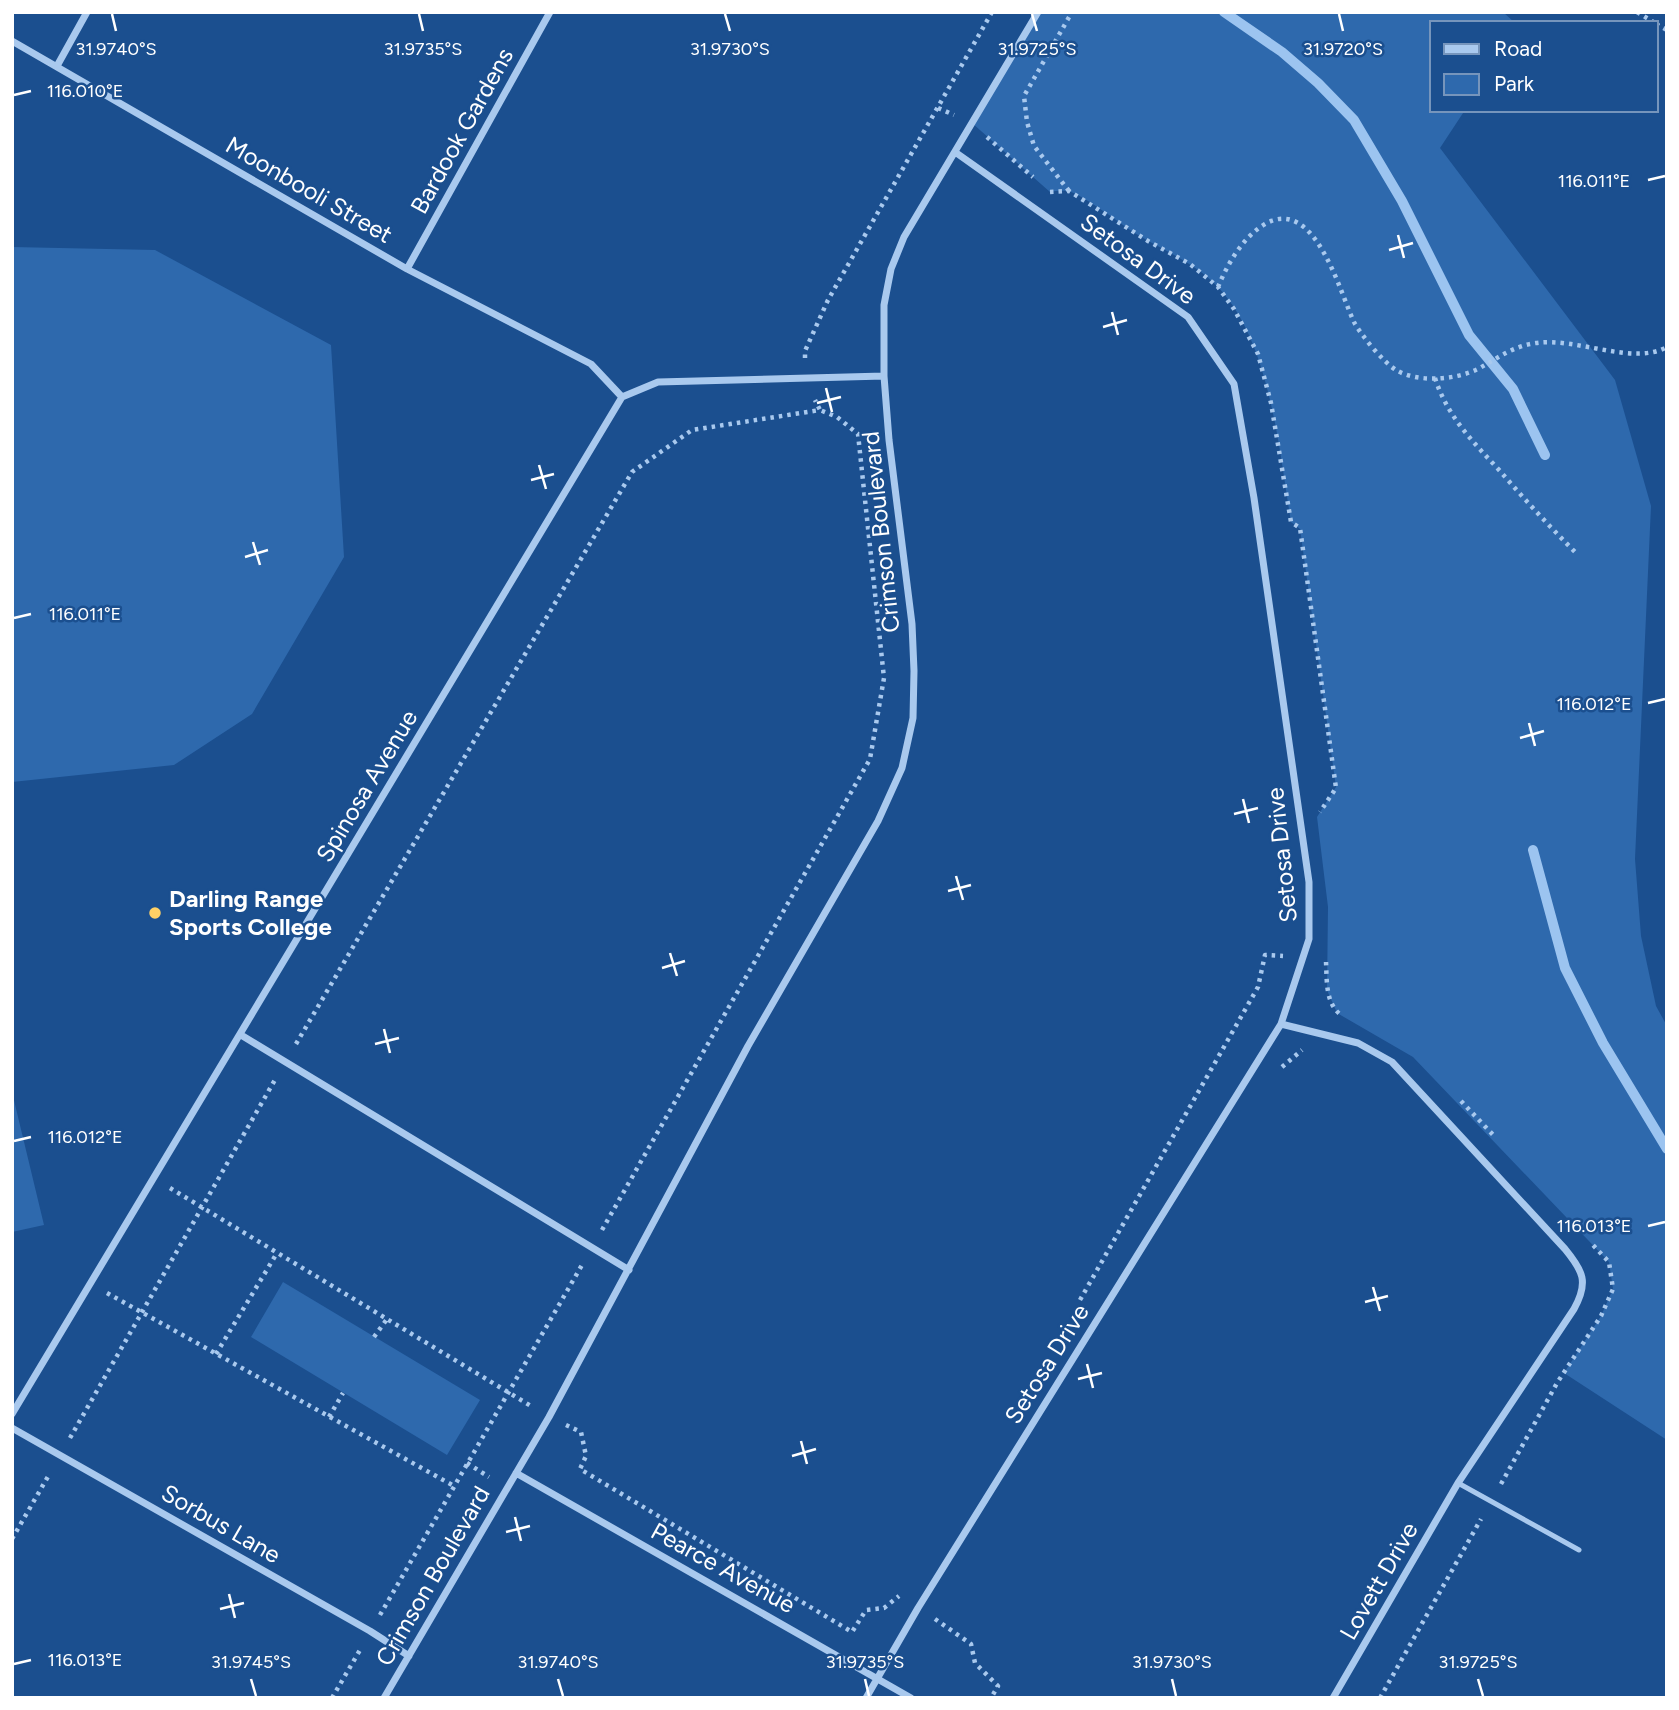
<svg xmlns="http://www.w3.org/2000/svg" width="1679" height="1710" font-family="Figtree,sans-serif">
<rect width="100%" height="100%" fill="#1b4f8f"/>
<path fill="#2e69ad" d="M1038,12H1503L1515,23H1432V110H1465L1440,148L1615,380L1651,506L1635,859L1641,936L1656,1006L1667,1026V1440L1564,1373L1601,1316L1613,1289L1609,1262L1413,1057L1337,1013L1327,990L1328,907L1317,817L1336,787L1300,529L1291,522C1279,449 1270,342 1218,287C1194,262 1162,250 1133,232C1117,221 1087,198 1071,192C1065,190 1056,191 1050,192L972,123Z
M12,247L155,250L331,345L344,557L252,714L174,765L12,782Z
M12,1092L44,1225L12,1232Z
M283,1282L480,1400L447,1455L251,1337Z"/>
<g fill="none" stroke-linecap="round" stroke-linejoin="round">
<path stroke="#9cc4f0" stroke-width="10" d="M1224,12L1282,52L1318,83L1354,120L1402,201L1469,335L1513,389L1545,455
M1533,850L1565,968L1603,1043L1667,1149"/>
<path stroke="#a9c9ee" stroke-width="4.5" stroke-dasharray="3.5 5" stroke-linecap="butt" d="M1637,12L1655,23
M1656,24L1667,30
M938,108L954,115
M987,137L1033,177
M1069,191L1034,146L1027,122L1024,96L1072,12
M1050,192L1069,191L1148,241L1190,264L1218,287L1234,309L1258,354L1271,403L1291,522L1300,528L1336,788L1320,812
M1218,287C1228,263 1243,237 1265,224C1315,195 1340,293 1354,322C1361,335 1383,362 1396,370C1418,383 1455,380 1478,369C1498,358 1513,346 1536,343C1576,337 1633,366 1667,347
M805,358V351L828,300L992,12
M1435,378C1447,416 1473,442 1500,471C1525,500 1551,528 1578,555
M1326,962C1327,980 1325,1003 1341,1015
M296,1044L632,472L692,430L820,410L815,400
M1282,1067L1302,1050
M1461,1101L1496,1138
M170,1188L531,1406
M602,1230L870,759L884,678L858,434L837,417L820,410
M107,1293L454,1486
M1080,1300L1258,987L1265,955L1283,956
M374,1337L387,1319
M216,1354L277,1253
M329,1417L343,1393
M566,1425L581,1432L586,1456L580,1469L852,1632L866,1610L884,1608L899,1596
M70,1438L276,1078
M467,1463L489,1477
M1501,1484L1557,1383L1601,1316L1613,1289L1609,1262L1591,1243
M12,1539L50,1473
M380,1615L582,1265
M935,1619L971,1644L975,1663L998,1686L991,1698
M332,1698L360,1650
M1380,1698L1481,1519"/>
<path stroke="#a9c9ee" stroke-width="5" d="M1458,1483L1579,1550"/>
<path stroke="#a9c9ee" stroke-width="7" d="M12,41L407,269L591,364L622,397L12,1414
M57,66L87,12
M407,269L550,12
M622,397L658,382L884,376
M1281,1024L1358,1043L1392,1062L1565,1249C1583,1271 1589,1282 1574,1309L1458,1483L1333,1698
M241,1035L629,1270
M12,1428L370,1631L409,1656
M516,1473L911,1698
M384,1698L549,1417L748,1046L878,821L902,768L913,718L914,671L912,624L889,440L884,376V305L891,269L904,237L1038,12
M866,1698L918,1608L1281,1024L1309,939V882L1254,498L1234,384L1188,317L955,152"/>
</g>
<path fill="none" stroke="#fff" stroke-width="2.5" d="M112,14L116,31M419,14L423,31M725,14L730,31M1032,14L1037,31M1339,14L1343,31M14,95L31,91M1648,180L1665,176M1398,235L1404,258M1389,250L1413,243M1112,312L1118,335M1103,327L1127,320M826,388L832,412M817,403L841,397M539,465L546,489M531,480L554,474M253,542L260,565M245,557L268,550M14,618L31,614M1648,703L1665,699M1529,723L1535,746M1520,738L1544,731M1243,799L1249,823M1234,814L1258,808M956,876L963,900M948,891L971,885M670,953L677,976M662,968L685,961M384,1029L390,1053M375,1044L399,1038M14,1141L31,1137M1648,1226L1665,1222M1373,1287L1380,1311M1365,1302L1388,1296M1087,1364L1093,1388M1078,1379L1102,1373M801,1441L807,1464M792,1456L816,1449M515,1517L521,1541M506,1532L530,1526M229,1594L235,1618M220,1609L244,1603M14,1664L31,1660M251,1679L256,1696M558,1679L563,1696M865,1679L869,1696M1172,1679L1176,1696M1478,1679L1483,1696"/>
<circle fill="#ffd166" stroke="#1b4f8f" stroke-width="2.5" cx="155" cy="913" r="7"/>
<g text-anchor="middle" stroke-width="5" stroke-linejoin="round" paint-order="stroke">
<g font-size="24" fill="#fff" stroke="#1b4f8f">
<text transform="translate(462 131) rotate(-61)" y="8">Bardook Gardens</text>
<text transform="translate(309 190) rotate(30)" y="8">Moonbooli Street</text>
<text transform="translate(1138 259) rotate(36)" y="8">Setosa Drive</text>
<text transform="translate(881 532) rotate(-96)" y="8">Crimson Boulevard</text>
<text transform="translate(367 786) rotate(-59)" y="8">Spinosa Avenue</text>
<text transform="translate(1282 855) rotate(-96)" y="8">Setosa Drive</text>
<text transform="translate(1047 1364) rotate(-58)" y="8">Setosa Drive</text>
<text transform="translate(221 1524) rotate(30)" y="8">Sorbus Lane</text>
<text transform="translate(723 1568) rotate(29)" y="8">Pearce Avenue</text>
<text transform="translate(433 1576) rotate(-60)" y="8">Crimson Boulevard</text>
<text transform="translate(1379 1581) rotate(-60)" y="8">Lovett Drive</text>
</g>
<g font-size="24" font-weight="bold" fill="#fff" stroke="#1b4f8f" text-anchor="start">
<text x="169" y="907">Darling Range<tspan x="169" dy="28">Sports College</tspan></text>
</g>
</g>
<g font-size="18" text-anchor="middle" fill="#fff" stroke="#1b4f8f" stroke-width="5" stroke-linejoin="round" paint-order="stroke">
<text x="116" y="55">31.9740°S</text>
<text x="423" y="55">31.9735°S</text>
<text x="730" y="55">31.9730°S</text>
<text x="1037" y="55">31.9725°S</text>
<text x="1343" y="55">31.9720°S</text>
<text x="85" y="97">116.010°E</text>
<text x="1594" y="187">116.011°E</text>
<text x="85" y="620">116.011°E</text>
<text x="1594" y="710">116.012°E</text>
<text x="85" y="1143">116.012°E</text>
<text x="1594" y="1232">116.013°E</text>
<text x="85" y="1666">116.013°E</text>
<text x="251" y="1668">31.9745°S</text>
<text x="558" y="1668">31.9740°S</text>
<text x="865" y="1668">31.9735°S</text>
<text x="1172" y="1668">31.9730°S</text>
<text x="1478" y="1668">31.9725°S</text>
</g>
<rect width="1679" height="1710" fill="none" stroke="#ffffff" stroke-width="28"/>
<rect x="1430" y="21" width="228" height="91" fill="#1b4f8f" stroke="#7695bc" stroke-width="2"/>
<rect x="1444" y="44" width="35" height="10" fill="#a9c9ee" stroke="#7695bc" stroke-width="2"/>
<text x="1494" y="56" font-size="21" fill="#ffffff">Road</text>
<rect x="1444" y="74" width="35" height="21" fill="#2e69ad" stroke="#7695bc" stroke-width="2"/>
<text x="1494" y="91" font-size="21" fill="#ffffff">Park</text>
</svg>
